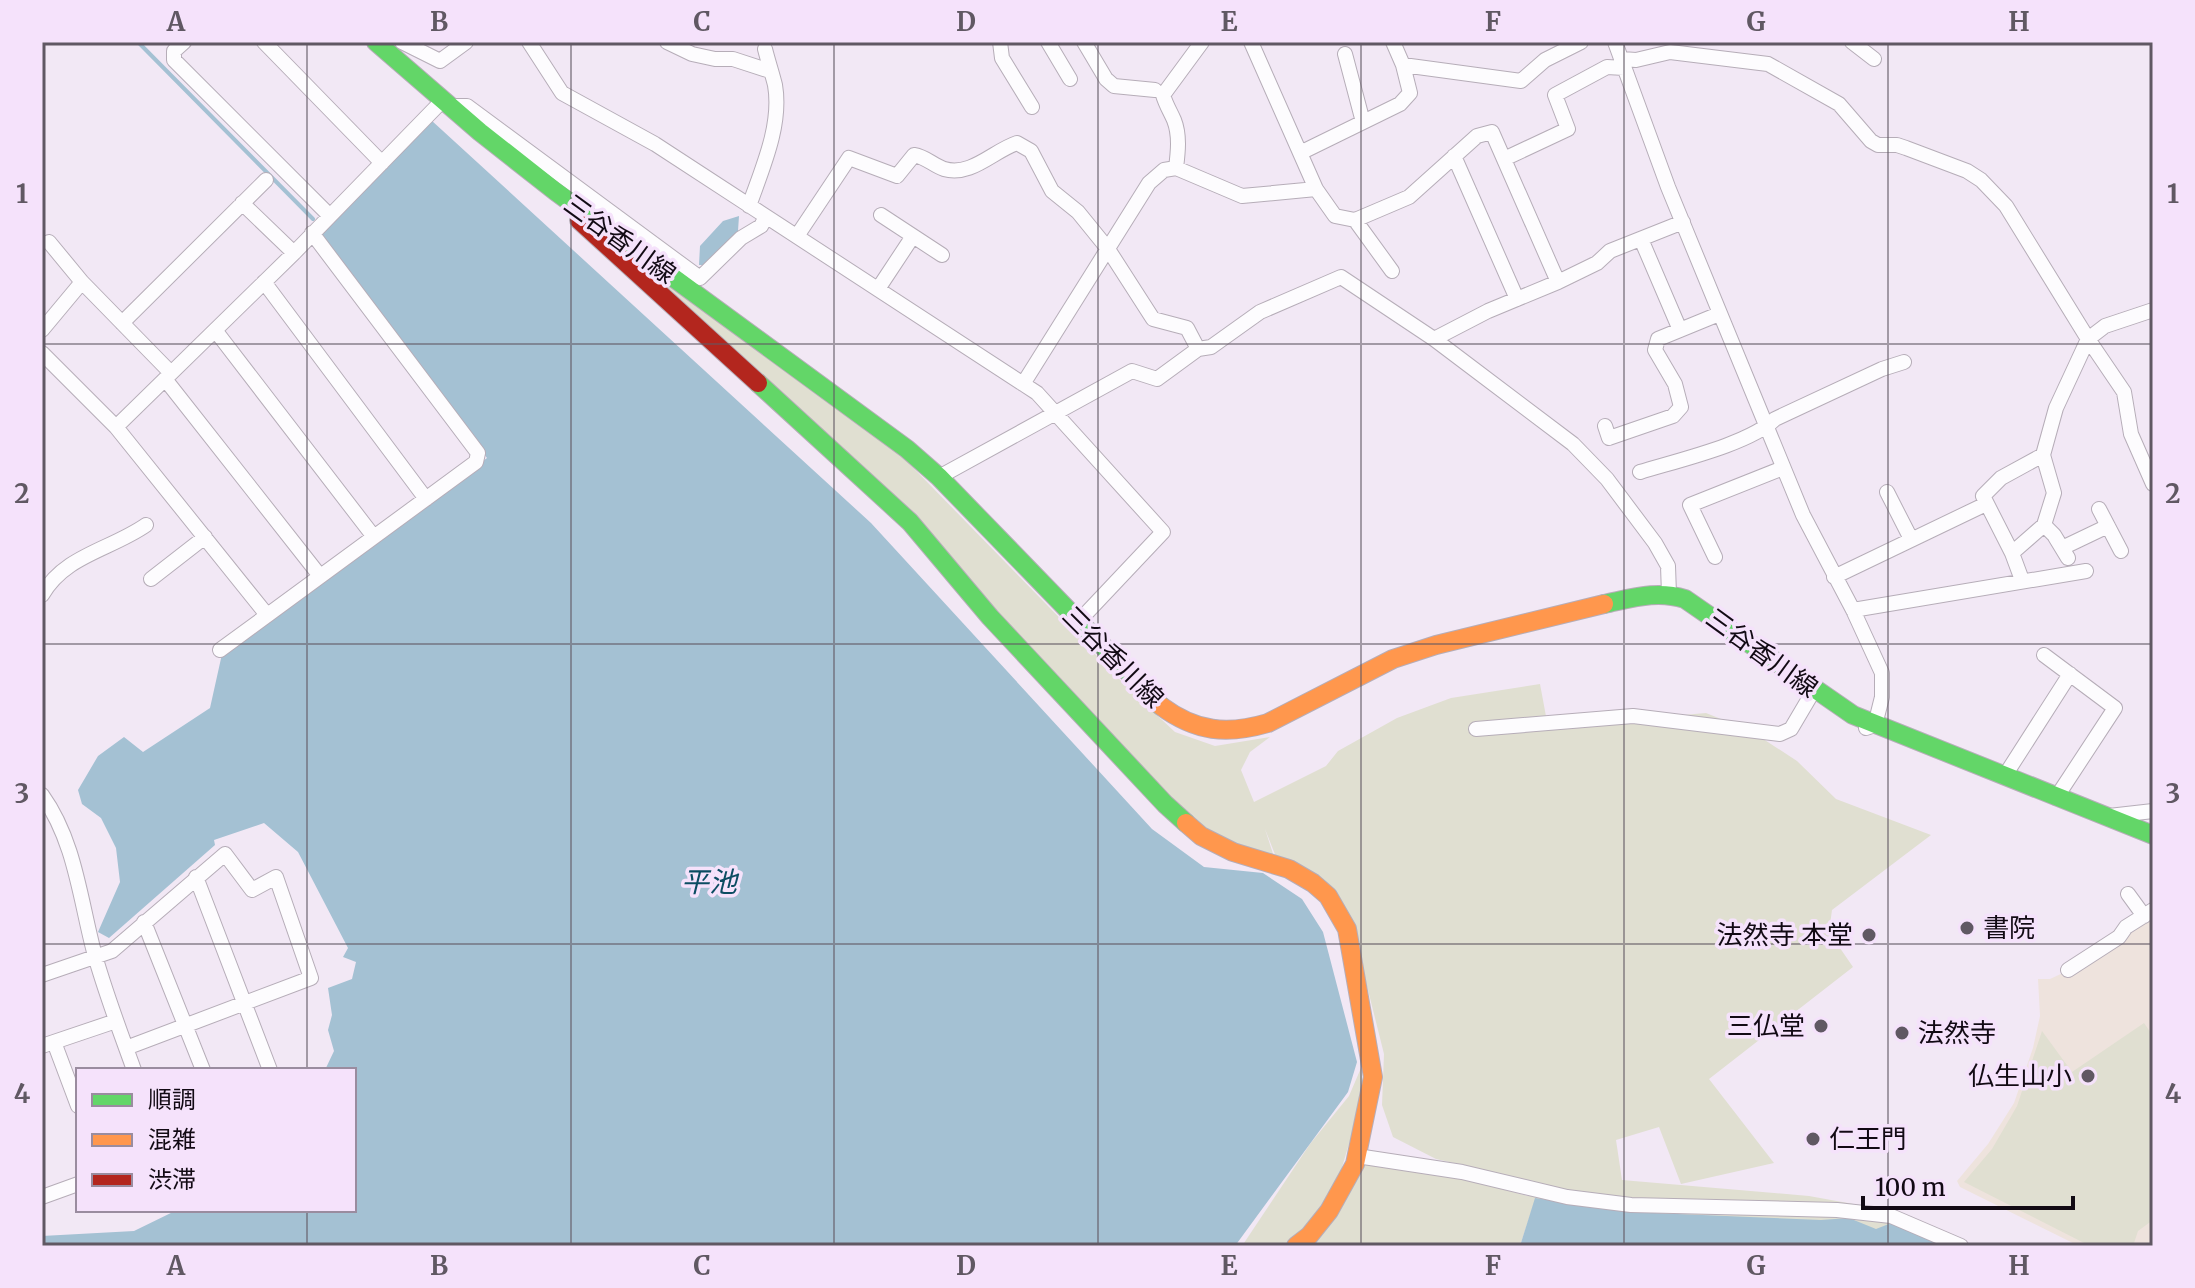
<svg xmlns="http://www.w3.org/2000/svg" width="2195" height="1288" font-family="Merriweather,'Noto Sans JP',serif">
<rect width="100%" height="100%" fill="#f2e8f5"/>
<path fill="#eee3dd" d="M2153,917V1245L2149,1243L2146,1246H2079L1960,1187L1957,1181L1988,1144L2014,1103L2033,1048L2040,1016L2038,979H2050L2065,972L2068,976L2127,938L2132,930Z"/>
<path fill="#e0dfd1" d="M611,242L890,444L1131,691L1175,732L1215,746L1270,737L1250,752L1241,770L1254,802L1326,766L1338,751L1397,718L1451,698L1540,684L1548,727L1706,713L1751,731L1797,761L1836,799L1931,835L1832,910L1829,932L1853,967L1709,1079L1774,1163L1681,1184L1659,1127L1616,1140L1622,1180L1809,1196L1892,1211L1948,1246H1835L1533,1206L1520,1246H1304L1335,1211L1370,1150L1419,1167L1528,1196L1533,1181L1436,1159L1393,1137L1382,1105L1384,1054L1361,962L1341,910L1278,862L1265,829L1276,863L1202,834L917,526Z
M2144,1023L2153,1036V1220L2138,1231L2133,1246H2090L1964,1182L1992,1149L2017,1106L2042,1031L2072,1072Z
M1361,1068L1364,1094L1333,1197L1289,1246H1242L1310,1144L1349,1096Z"/>
<path fill="#a4c1d3" d="M431,120L871,523L1152,829L1204,867L1263,873L1302,899L1323,932L1357,1062L1348,1092L1235,1246H42V1236L134,1231L177,1210H354V1070H325L334,1051L328,1030L332,1015L328,988L352,979L356,962L343,957L348,948L298,852L264,823L214,840L215,845L109,938L98,932L120,882L116,848L101,818L82,804L78,790L98,756L124,737L143,752L210,708L222,654L487,458L320,232Z
M739,216L738,231L707,265H699L700,246L723,221Z
M1535,1198L1630,1212L1821,1220L1849,1218L1876,1229L1899,1220L1950,1246H1520Z"/>
<g fill="none" stroke-linecap="round" stroke-linejoin="round">
<path stroke="#a4c1d3" stroke-width="4" d="M138,42L313,219"/>
<defs>
<path id="street" d="M184,42L174,51V60L330,216
M264,42L382,163
M402,42L440,61L466,42
M529,42L562,93L655,144L1037,393L1163,532L1078,622
M667,42L692,54L715,59H733L770,71
M1000,42L1002,58L1032,107
M1048,42L1070,79
M1084,42L1106,79L1114,86L1155,90
M1251,42L1316,189L1335,216L1355,220L1409,197L1477,136L1492,132L1558,282
M1615,42L1668,187L1803,515L1853,610L1882,673V697L1875,725L1866,728
M1852,42L1874,59
M1345,54L1363,122
M1622,59L1636,60L1670,52L1768,64L1839,104L1871,141L1878,145H1897L1906,148L1967,171L1981,180L2006,206L2088,339L2124,392L2131,434L2153,484
M1403,65L1521,81L1545,60L1581,42
M450,106H467L700,278L741,238L761,226L766,217
M1300,153L1400,104L1410,93L1403,65L1393,42
M1454,156L1517,299
M1504,159L1568,129L1555,95L1607,67L1624,68
M1176,168C1178,152 1180,135 1174,120C1170,111 1166,105 1163,95L1202,42
M242,203L294,253
M749,206C762,169 782,125 775,85C772,73 768,61 765,49
M881,215L942,255
M1355,220L1392,271
M797,236L849,158L897,176L914,155C926,157 933,165 944,169C971,177 993,151 1017,143L1031,151L1052,191L1078,212L1108,249L1153,319L1187,328L1198,349L1157,379L1132,371L939,477
M1641,239L1680,330
M49,242L82,282L171,373
M264,282L426,499
M878,289L913,236
M122,323L266,180
M42,330L82,282
M215,330L374,537
M1434,339L1488,311L1558,282L1597,263L1610,251L1683,222
M1198,349L1211,347L1260,312L1341,277L1434,339L1573,444L1607,479L1655,543L1668,566L1669,594
M42,353L116,427L267,615
M165,379L320,576
M1023,384L1149,183L1164,170L1176,168L1242,196L1316,189
M1605,426L1609,438L1673,416L1681,407L1675,384L1655,350L1658,339L1719,314
M116,427L294,253L443,100
M1640,472C1675,461 1750,444 1775,419L1882,369L1904,362
M1887,492L1911,539
M2099,509L2121,551
M2044,525L2054,535L2068,558
M2062,548L2108,526
M2012,553L2044,525L2054,493L2043,455L2056,408L2088,339L2105,326L2153,310
M1715,557L1690,505L1783,468
M1834,577L1986,504
M151,579L205,537
M2022,580L2012,553L1983,496L2001,478L2043,455
M42,595C65,555 110,550 146,525
M1853,610L2086,571
M220,650L476,462L478,453L312,233
M2044,655L2115,708L2056,798
M1476,729L1633,716L1780,734L1791,729L1814,690
M2004,777L2070,674
M42,795C75,841 80,899 94,952C105,992 120,1031 134,1070
M2109,816L2153,811
M196,877L270,1070
M2128,894L2144,916
M144,922L203,1070
M2068,970L2119,937L2126,927L2153,910
M42,975L112,951L225,854L252,890L276,877L311,978L126,1048
M54,1042L78,1106
M42,1046L116,1021
M1357,1156L1462,1172L1567,1197L1631,1205L1837,1210L1891,1216L1961,1246
M42,1197L78,1184"/>
<path id="fast" d="M376,42L480,132L555,191L907,449L939,477L1161,706
M758,383L910,522L990,617L1165,804L1186,823
M1604,604C1633,598 1657,590 1685,599L1853,715L2153,835"/>
<path id="slow" d="M1161,706C1196,732 1227,735 1268,723L1393,659L1436,645L1604,604
M1186,823L1201,836L1233,852L1289,869L1313,883L1328,896L1347,929L1373,1077L1355,1164L1329,1211L1309,1236L1296,1246"/>
<path id="jam" d="M579,220L758,383"/>
</defs>
<use href="#street" stroke="#b6adb8" stroke-width="16"/>
<use href="#fast" stroke="#b6adb8" stroke-width="20"/>
<use href="#slow" stroke="#b6adb8" stroke-width="20"/>
<use href="#jam" stroke="#b6adb8" stroke-width="20"/>
<use href="#street" stroke="#fdfcfe" stroke-width="14"/>
<use href="#fast" stroke="#63d668" stroke-width="18"/>
<use href="#slow" stroke="#ff974d" stroke-width="18"/>
<use href="#jam" stroke="#b3261e" stroke-width="18"/>
</g>
<path fill="none" stroke="#605863" stroke-width="2" stroke-opacity="0.55" d="M307,42V1070M571,42V1246M834,42V1246M1098,42V1246M1361,42V1246M1624,42V1246M1888,42V1246M42,344H2153M42,644H2153M42,944H2153M307,1210V1246"/>
<g fill="#605863" stroke="#f5e2fb" stroke-width="3">
<circle cx="1967" cy="928" r="8"/>
<circle cx="1869" cy="935" r="8"/>
<circle cx="1821" cy="1026" r="8"/>
<circle cx="1902" cy="1033" r="8"/>
<circle cx="2088" cy="1076" r="8"/>
<circle cx="1813" cy="1139" r="8"/>
</g>
<g text-anchor="middle" stroke-width="7" stroke-linejoin="round" paint-order="stroke">
<g font-size="26" fill="#120a14" stroke="#f5e2fb">
<text transform="translate(620 239) rotate(36)" y="9">三谷香川線</text>
<text transform="translate(1762 653) rotate(36)" y="9">三谷香川線</text>
<text transform="translate(1113 657) rotate(45)" y="9">三谷香川線</text>
</g>
<g font-size="26" fill="#120a14" stroke="#f5e2fb" text-anchor="start">
<text x="1983" y="937">書院</text>
<text x="1853" y="944" text-anchor="end">法然寺 本堂</text>
<text x="1805" y="1035" text-anchor="end">三仏堂</text>
<text x="1918" y="1042">法然寺</text>
<text x="2072" y="1085" text-anchor="end">仏生山小</text>
<text x="1829" y="1148">仁王門</text>
</g>
<g font-size="28" font-style="italic" fill="#0b4c62" stroke="#f5e2fb">
<text x="709" y="892">平池</text>
</g>
</g>
<rect width="2195" height="1288" fill="none" stroke="#f5e2fb" stroke-width="88"/>
<rect x="76" y="1068" width="280" height="144" fill="#f5e2fb" stroke="#9a8c9f" stroke-width="2"/>
<rect x="92" y="1094" width="40" height="12" fill="#63d668" stroke="#9a8c9f" stroke-width="2"/>
<text x="148" y="1108" font-size="24" fill="#120a14">順調</text>
<rect x="92" y="1134" width="40" height="12" fill="#ff974d" stroke="#9a8c9f" stroke-width="2"/>
<text x="148" y="1148" font-size="24" fill="#120a14">混雑</text>
<rect x="92" y="1174" width="40" height="12" fill="#b3261e" stroke="#9a8c9f" stroke-width="2"/>
<text x="148" y="1188" font-size="24" fill="#120a14">渋滞</text>
<path d="M1863 1196v12h210v-12" fill="none" stroke="#120a14" stroke-width="4"/>
<text x="1875" y="1196" font-size="24" fill="#120a14" stroke="#f5e2fb" stroke-width="6" paint-order="stroke">100 m</text>
<rect x="44" y="44" width="2107" height="1200" fill="none" stroke="#605863" stroke-width="3"/>
<g font-size="26" text-anchor="middle" font-weight="bold" fill="#605863">
<text x="176" y="31">A</text>
<text x="439" y="31">B</text>
<text x="702" y="31">C</text>
<text x="966" y="31">D</text>
<text x="1229" y="31">E</text>
<text x="1493" y="31">F</text>
<text x="1756" y="31">G</text>
<text x="2019" y="31">H</text>
<text x="22" y="203">1</text>
<text x="2173" y="203">1</text>
<text x="22" y="503">2</text>
<text x="2173" y="503">2</text>
<text x="22" y="803">3</text>
<text x="2173" y="803">3</text>
<text x="22" y="1103">4</text>
<text x="2173" y="1103">4</text>
<text x="176" y="1275">A</text>
<text x="439" y="1275">B</text>
<text x="702" y="1275">C</text>
<text x="966" y="1275">D</text>
<text x="1229" y="1275">E</text>
<text x="1493" y="1275">F</text>
<text x="1756" y="1275">G</text>
<text x="2019" y="1275">H</text>
</g>
</svg>
